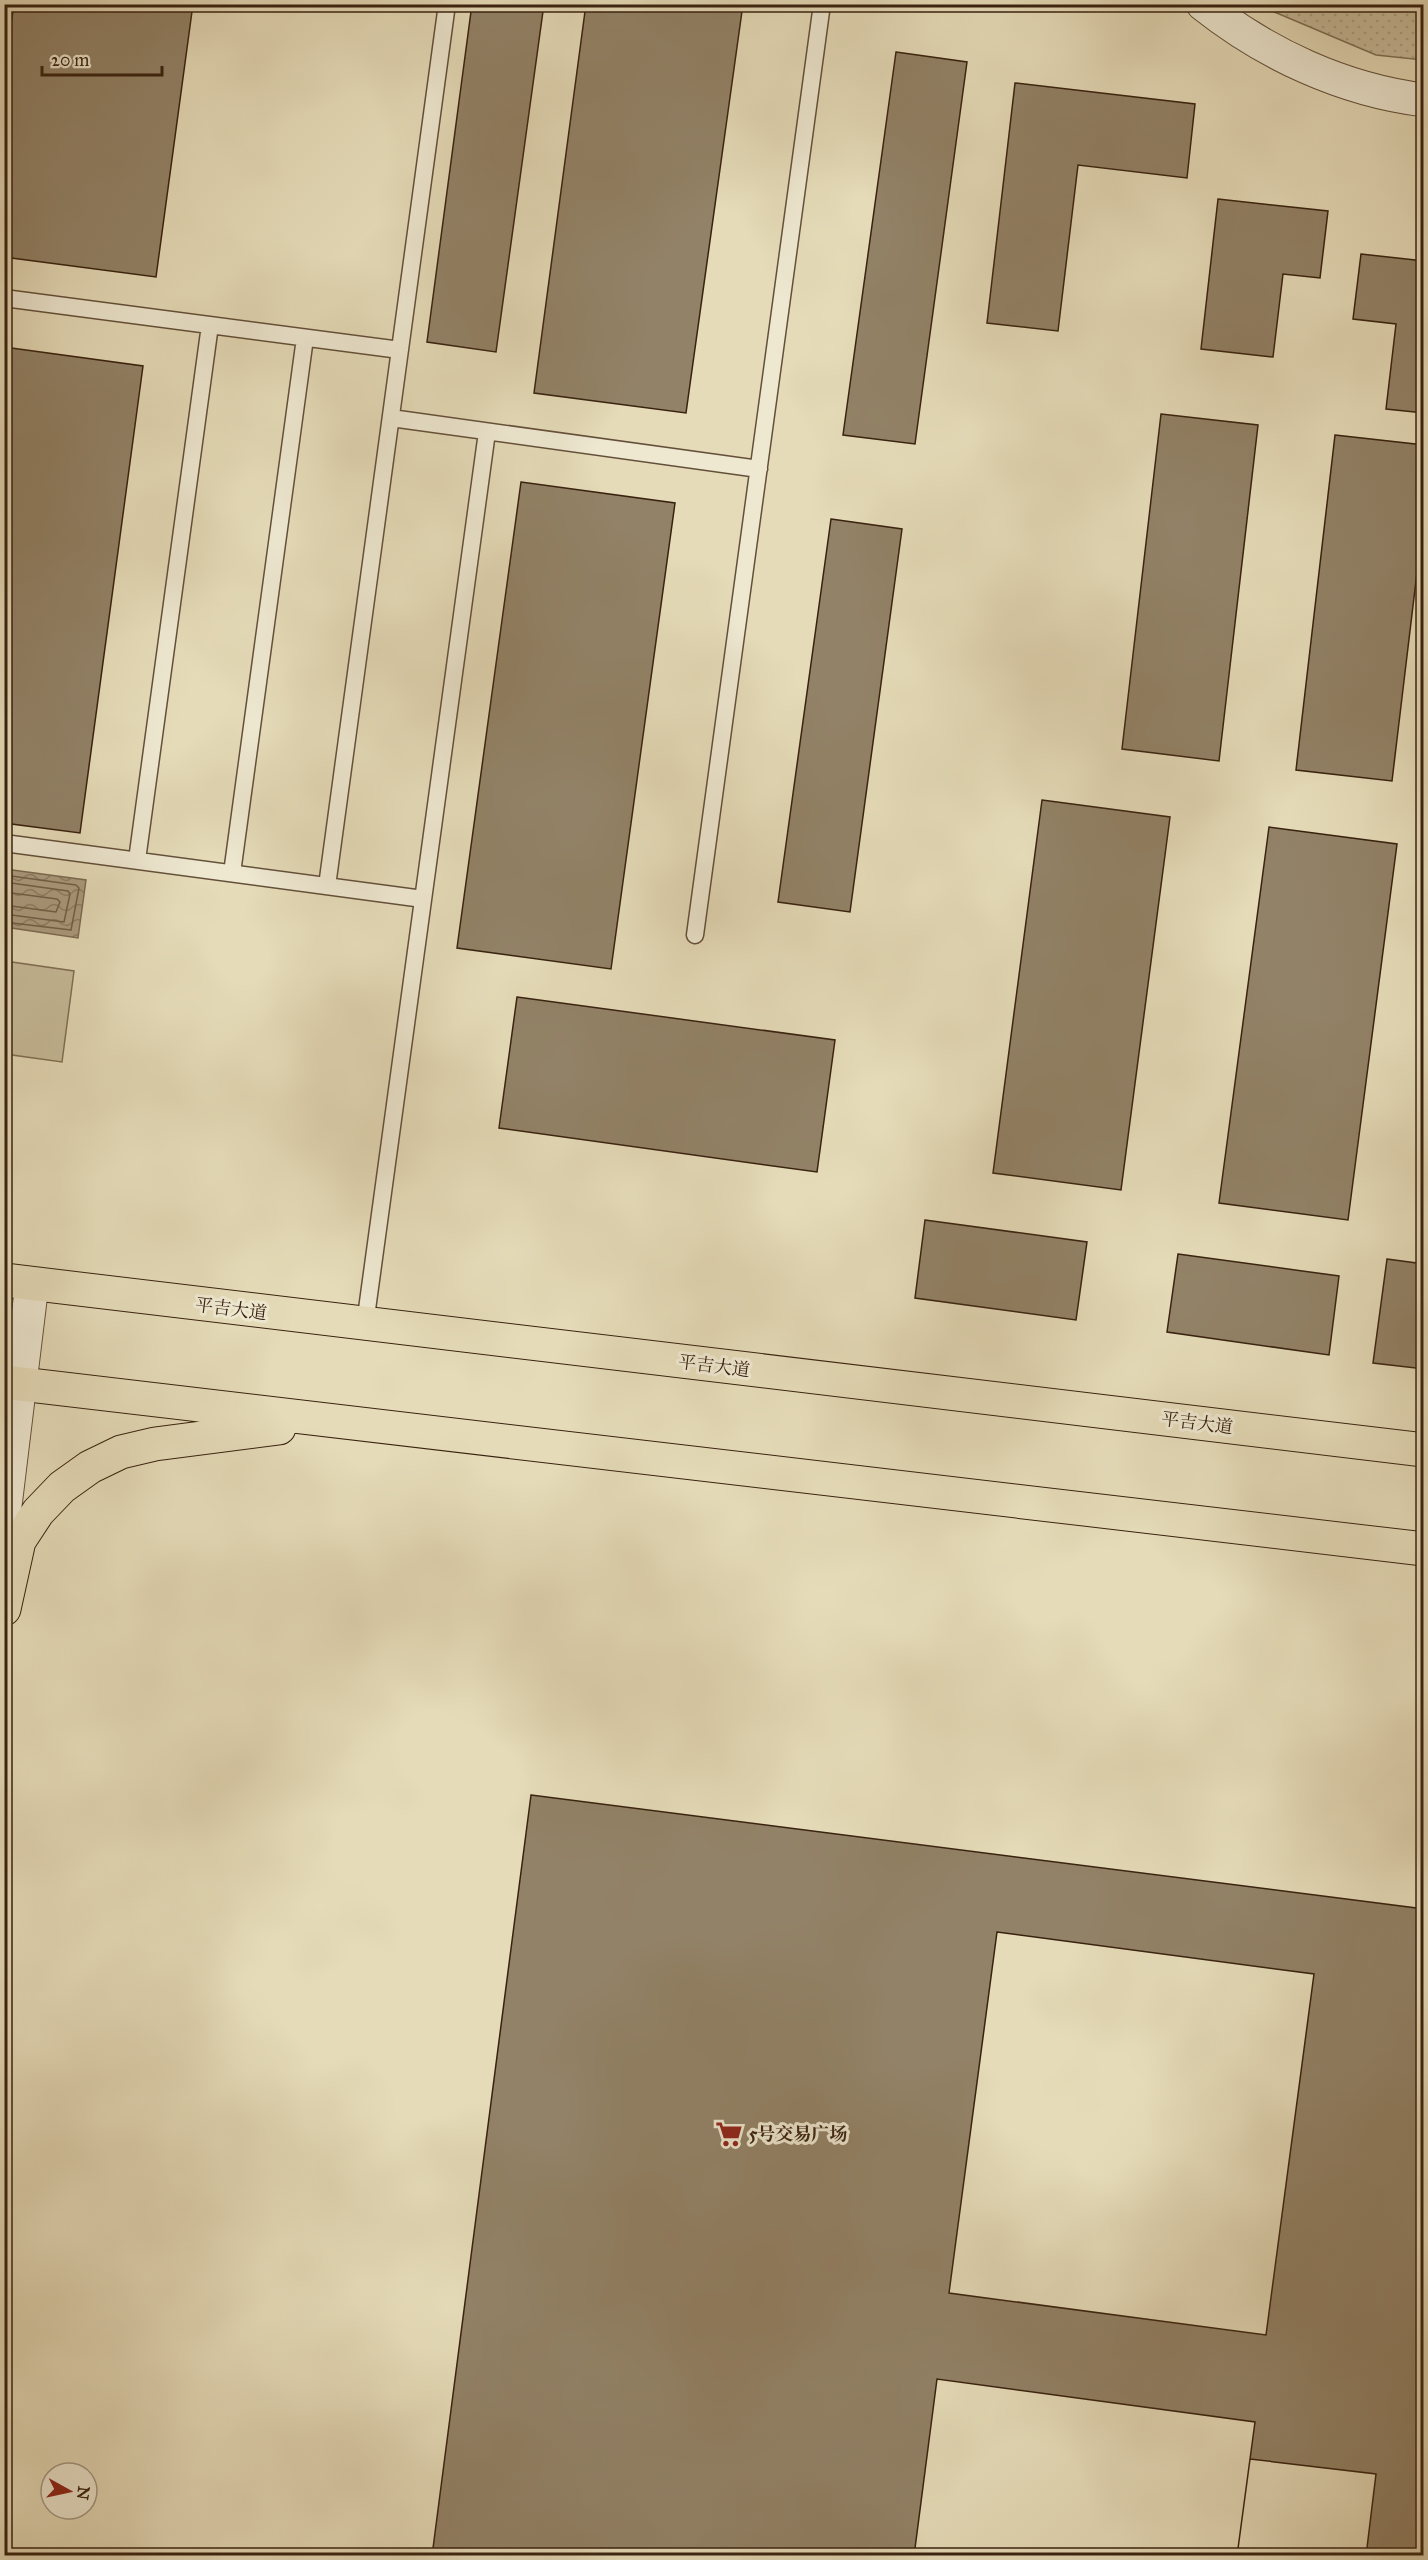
<svg xmlns="http://www.w3.org/2000/svg" width="1428" height="2560" font-family="'IM FELL Great Primer','Noto Serif SC',serif">
<defs>
<pattern id="grass-dots" width="8" height="8" patternUnits="userSpaceOnUse" patternTransform="scale(1.5)"><rect width="8" height="8" fill="#c8bc9b"/><path d="M2 2h.1M6 6h.1" fill="none" stroke="#ada184" stroke-width="1.8" stroke-linecap="round"/></pattern>
<pattern id="water-waves" width="16" height="10" patternUnits="userSpaceOnUse" patternTransform="scale(1.5)"><rect width="16" height="10" fill="#ab9c7f"/><path d="M0 5q4-4 8 0t8 0" fill="none" stroke="#8c7f67"/></pattern>
</defs>
<rect width="100%" height="100%" fill="#e5dbb8"/>
<filter id="stains"><feTurbulence type="fractalNoise" baseFrequency=".00333" numOctaves="4"/><feColorMatrix values="0 0 0 0 .2 0 0 0 0 .09 0 0 0 0 .02 0 0 0 .5 -.17"/></filter>
<radialGradient id="worn" r=".72"><stop offset=".6" stop-color="#630" stop-opacity="0"/><stop offset="1" stop-color="#630" stop-opacity=".3"/></radialGradient>
<path fill="url(#grass-dots)" stroke="#806f56" stroke-width="1.5" d="M1258,5H1423V60L1376,55Z"/>
<path fill="#c8bc9b" stroke="#806f56" stroke-width="1.5" d="M5,961L74,971L62,1062L5,1054Z"/>
<path fill="url(#water-waves)" stroke="#7d6b53" stroke-width="1.5" d="M5,869L86,880L78,938L5,927Z"/>
<g fill="none" stroke-linecap="round" stroke-linejoin="round">
<path stroke="#725f48" stroke-width="1.5" d="M4,875L76,885L79,888L71,930L4,922
M4,882L68,891L70,894L64,922L4,914
M4,892L57,899L60,902L56,912L4,905"/>
</g>
<path fill="#928267" stroke="#392210" stroke-width="1.5" fill-rule="evenodd" d="M14,4H193L156,277L4,257V73Z
M472,4H544L496,352L427,342Z
M586,4H743L686,413L534,393Z
M896,52L967,62L915,444L843,435Z
M1015,83L1195,104L1187,178L1078,165L1058,331L987,323Z
M1218,199L1328,211L1320,278L1283,274L1273,357L1201,349Z
M1361,254L1424,261V413L1386,409L1396,324L1353,319Z
M4,347L143,366L80,833L4,823Z
M1161,414L1258,425L1219,761L1122,749Z
M1335,435L1424,445V514L1392,781L1296,770Z
M521,482L675,503L611,969L457,948Z
M831,519L902,529L850,912L778,902Z
M1042,800L1170,817L1121,1190L993,1173Z
M1269,827L1397,844L1348,1220L1219,1203Z
M517,997L835,1040L817,1172L499,1128Z
M925,1220L1087,1242L1076,1320L915,1298Z
M1178,1254L1339,1276L1329,1355L1167,1332Z
M1387,1259L1424,1264V1369L1373,1363Z
M531,1795L1424,1909V2556H1237L1255,2422L937,2379L914,2556H432ZM997,1932L1314,1974L1266,2335L949,2293Z
M1250,2459L1376,2474L1366,2556H1237Z"/>
<g fill="none" stroke-linecap="round" stroke-linejoin="round">
<defs>
<path id="service" d="M4,298L400,350
M391,418L759,469
M4,843L423,899
M137,860L210,325
M232,873L305,338
M327,886L447,4
M695,935L822,4
M365,1324L487,432"/>
<path id="minor" d="M1203,4C1266,54 1343,90 1424,100"/>
<path id="tertiary" d="M4,1514L32,1284"/>
<path id="primary" d="M4,1280L1424,1450
M4,1382L1424,1549
M4,1609L19,1541L38,1512L62,1487L90,1467L121,1452L155,1444L279,1428"/>
</defs>
<use href="#service" stroke="#64503a" stroke-width="19"/>
<use href="#minor" stroke="#64503a" stroke-width="35"/>
<use href="#tertiary" stroke="#64503a" stroke-width="35"/>
<use href="#primary" stroke="#392210" stroke-width="35"/>
<use href="#service" stroke="#eee8d1" stroke-width="16"/>
<use href="#minor" stroke="#eee8d1" stroke-width="33"/>
<use href="#tertiary" stroke="#eee8d1" stroke-width="33"/>
<use href="#primary" stroke="#e5dbb8" stroke-width="33"/>
</g>
<defs>
<symbol id="supermarket-bare" viewBox="-9 -9 18 18"><path d="M-6-5.5h2.5l.6 2H6L4.5 2H-2.5L-4.4-4H-6ZM-1.5 3.2a1.3 1.3 0 1 0 .1 0ZM3 3.2a1.3 1.3 0 1 0 .1 0Z" fill="#8f2418" stroke="#eee8d1" stroke-width="2.5" paint-order="stroke"/></symbol>
</defs>
<g fill-rule="evenodd">
<use href="#supermarket-bare" x="710" y="2115" width="38" height="38"/>
</g>
<g text-anchor="middle" stroke-width="6" stroke-linejoin="round" paint-order="stroke">
<g font-size="18" fill="#392210" stroke="#eee8d1">
<text transform="translate(231 1309) rotate(7)" y="6">平吉大道</text>
<text transform="translate(714 1366) rotate(7)" y="6">平吉大道</text>
<text transform="translate(1197 1423) rotate(7)" y="6">平吉大道</text>
</g>
<g font-size="18" font-weight="bold" fill="#392210" stroke="#eee8d1" text-anchor="start">
<text x="749" y="2140">5号交易广场</text>
</g>
</g>
<rect width="1428" height="2560" fill="none" stroke="#e5dbb8" stroke-width="24"/>
<rect x="6" y="6" width="1416" height="2548" fill="none" stroke="#392210" stroke-width="3"/>
<rect x="12" y="12" width="1404" height="2536" fill="none" stroke="#392210" stroke-width="1.5"/>
<g transform="translate(69 2491) rotate(98)"><circle r="28" fill="#eee8d1" stroke="#a69984" stroke-width="1.5"/>
<path d="M0-4.5L10 22L0 15L-10 22Z" fill="#8f2418"/>
<text y="-9" font-size="16" font-weight="bold" text-anchor="middle" fill="#392210">N</text>
</g>
<path d="M42 66v9h120v-9" fill="none" stroke="#392210" stroke-width="3"/>
<text x="51" y="66" font-size="18" fill="#392210" stroke="#eee8d1" stroke-width="4.5" paint-order="stroke">20 m</text>
<rect width="100%" height="100%" filter="url(#stains)"/>
<rect width="100%" height="100%" fill="url(#worn)"/>
</svg>
